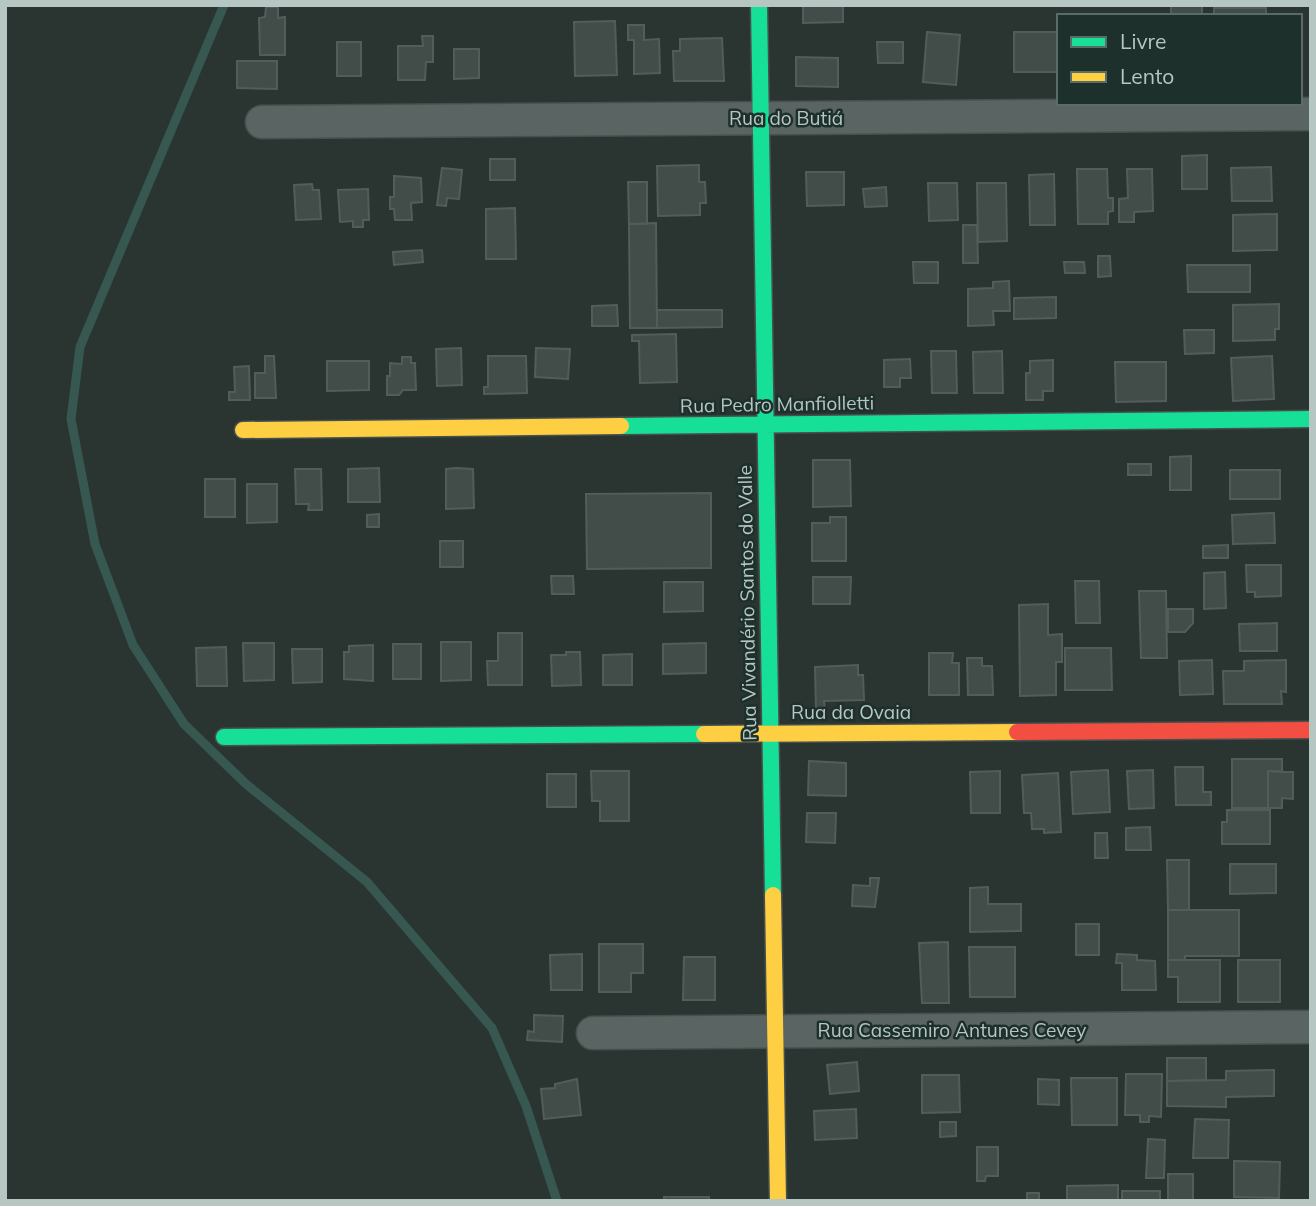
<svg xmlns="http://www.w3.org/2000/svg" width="1316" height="1206" font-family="Mulish,sans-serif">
<rect width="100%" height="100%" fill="#2a3532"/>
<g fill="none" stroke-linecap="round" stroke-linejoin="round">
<path stroke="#365850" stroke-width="9" d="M224,5L80,347L71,419L95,544L133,645L184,724L246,784L367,882L492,1028L526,1106L557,1201"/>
</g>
<path fill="#424c49" stroke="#525d5b" stroke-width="2" d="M803,5H843V22L803,23Z
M1171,5H1202V16H1171Z
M266,7H278V18L285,17V55H260L259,18L265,17Z
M1214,8H1266V16H1214Z
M615,21L617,75L575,76L574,22Z
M628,25H644V40L659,39L660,73L634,74V40H628Z
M927,32L960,35L956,85L923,82Z
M1014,32H1057V72H1014Z
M422,36H433V62H426L425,80H398V46H423Z
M722,38L724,81H674L673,51H680V39Z
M337,42H361V76H337Z
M877,42H903V63H878Z
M454,49H479V78L454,79Z
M796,57L838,58V87L796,86Z
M237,61H277V89L237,88Z
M1207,155V189H1182V156Z
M490,159H515V180H490Z
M699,165V182H705L706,203H700V215L658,216L657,166Z
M1271,167L1272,201H1232L1231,168Z
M442,168L462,170L459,199L447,198L446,206L437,205Z
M1077,169H1107L1108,198H1113V211L1108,212V224H1078Z
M1127,169H1152L1153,211L1134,212V222H1119V199L1128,198Z
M806,172H844V205L807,206Z
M1054,174L1055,225H1030L1029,175Z
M394,176L421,178L422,202L411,203L412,220H395L394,209H390V197H394Z
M628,182H647V224H629Z
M928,183H957L958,220L929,221Z
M977,183H1006L1007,241L978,242Z
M312,184L313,190H319L321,219L296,220L294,185Z
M886,187L887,206L865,207L863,189Z
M368,189L369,220H363V227H353V221L340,222L338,190Z
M515,208L516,259H486V209Z
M1277,214V250L1233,251V215Z
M656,223L657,328H630L629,224Z
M963,225H977L978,263H963Z
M422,250L423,262L394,265L393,252Z
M1098,256H1110L1111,276L1098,277Z
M913,262H938V283H914Z
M1064,262H1084L1085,273H1065Z
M1187,265H1250V292H1188Z
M1009,281L1010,311H993L994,325L968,326V289L993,288V282Z
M1056,297V318L1014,319V298Z
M1279,304V329H1275V340L1233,341V305Z
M617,305L618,326H592V306Z
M657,310H722V327L657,328Z
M1184,330H1214V353L1185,354Z
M676,334L677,382L640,383L639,341H632V335Z
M461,348L462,385L437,386L436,349Z
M536,348L570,349L568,379L535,377Z
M931,351H956L957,393H932Z
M1002,351L1003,393H974L973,352Z
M265,356H274L276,398H255V373H265Z
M488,356H526L527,393L484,394V387H488Z
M1272,356L1274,399L1233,401L1231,358Z
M402,357H411V363H415L416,390H403L399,395H387V376H390V363L402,364Z
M910,359L911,378H900V387H884V360Z
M1053,360V391H1043V400H1026V373H1030V361Z
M327,361H369V390L327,391Z
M1115,362H1166V401L1116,402Z
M249,366L250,400H229V392H235L234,367Z
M1191,456V490H1170V457Z
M813,460H850L851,506L813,507Z
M1128,464H1151V475H1128Z
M379,468L380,502H348V469Z
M456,468L473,469L474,508L446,509V469Z
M295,469H321L322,510H308L309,504H296Z
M1230,470H1280V499H1230Z
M205,479H235V517H205Z
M247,484H277V522L247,523Z
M711,493V568L587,569L586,494Z
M1274,513L1275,543L1233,544L1232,515Z
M379,514V527H367V515Z
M830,517H846V561H812V523H830Z
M440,541H463V567H440Z
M1228,545V558H1203V546Z
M1246,565H1281V596L1255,597V592H1247Z
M1225,572L1226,608L1204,609V573Z
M551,576H573L574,594H552Z
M813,577H851L850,604H813Z
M1075,581H1099L1100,623H1076Z
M664,582H703V611L664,612Z
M1139,591H1166L1167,658H1141Z
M1048,604V635L1062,634V662H1056V695L1020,696L1019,605Z
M1168,609H1193V623L1185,632H1168Z
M1277,623V651H1240L1239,624Z
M498,633H522V685H488L487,661H498Z
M441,642H471V680L441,681Z
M243,643H274V680L244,681Z
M706,643V673L663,674V644Z
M393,644H421V679H393Z
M373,645V681L344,679V652H349V646Z
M226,647L227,686H197L196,648Z
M1065,648H1111L1112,690H1065Z
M292,649H322V682L293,683Z
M566,652H580L581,685L552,686L551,655H566Z
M929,653H953L952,663H959V695H929Z
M632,654V685H603V655Z
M967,658H982V666H992L993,695H968Z
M1212,660L1213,694L1180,695L1179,661Z
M1286,660V692L1281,691L1282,704H1224L1223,671H1244V661Z
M858,665V675H863L864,700L824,701L825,710H816L815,667Z
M1232,759H1282V772L1268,771V808H1232Z
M809,761L846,763V796L808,795Z
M1175,767H1203V792H1211V805H1176Z
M1108,770L1110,812L1073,814L1071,772Z
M1153,770L1154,808L1129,809L1127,771Z
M591,771H629V821H600V801H592Z
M1000,771V813H971L970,772Z
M1268,771L1293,772V799L1282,798V808H1268Z
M1058,773L1061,832L1044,833V829H1032L1031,813H1024L1022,775Z
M547,774H576V807H547Z
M1227,810H1270V844H1222V822H1227Z
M807,813H836L835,843L806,842Z
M1150,827L1151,850H1126V828Z
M1095,833H1107L1108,858H1095Z
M1167,860H1189V910H1168Z
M1230,864H1276V893L1230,894Z
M870,878H879L875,907L852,906L853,885L870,886Z
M988,887V904H1021V931L970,932V888Z
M1168,910H1239V956H1185V960H1168Z
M1076,924H1099V955H1076Z
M948,942L949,1003H922L919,943Z
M599,944H643V973H631V992H599Z
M969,947H1015V997H970Z
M582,954V990H551L550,955Z
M1117,954L1137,955V960L1155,961L1156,990H1122V963H1116Z
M684,957H715V1000H683Z
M1168,960H1220V1002H1178V977H1168Z
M1238,960H1280V1002H1238Z
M534,1015L563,1016L562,1042L527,1040L528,1031L534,1032Z
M1167,1058H1206V1080L1167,1081Z
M857,1062L859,1091L830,1094L827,1065Z
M1274,1070V1096L1226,1097V1107L1167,1106V1081L1226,1080V1071Z
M1126,1074H1162L1161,1117L1149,1116V1122H1140V1115H1125Z
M922,1075H959L960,1112L922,1113Z
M1071,1078H1117V1125H1072Z
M577,1079L581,1115L544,1119L541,1089L555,1088V1084Z
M1038,1079L1059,1080V1105L1038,1104Z
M856,1109L857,1138L815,1140L814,1111Z
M1195,1119L1229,1120L1228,1158H1193Z
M940,1122H956V1136L940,1137Z
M1148,1139L1165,1140L1164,1178H1146Z
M977,1147H998V1176H986L985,1181H977Z
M1234,1161L1280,1162L1279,1198L1234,1197Z
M1168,1174H1193V1201H1168Z
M1118,1185V1201H1067V1186Z
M1122,1191H1160V1201H1122Z
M1027,1193H1039V1201H1027Z
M664,1197H709V1201H664Z"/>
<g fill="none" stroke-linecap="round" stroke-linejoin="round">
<defs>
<path id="street" d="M262,122L1311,114
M593,1033L1311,1027"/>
<path id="fast" d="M759,5L773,895
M621,426L1311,419
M224,737L704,734"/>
<path id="slow" d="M243,430L621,426
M704,734L1017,732
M773,895L778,1201"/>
<path id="jam" d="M1017,732L1311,730"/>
</defs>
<use href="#street" stroke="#48504e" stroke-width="35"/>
<use href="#fast" stroke="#48504e" stroke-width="19"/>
<use href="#slow" stroke="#48504e" stroke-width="19"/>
<use href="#jam" stroke="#48504e" stroke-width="19"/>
<use href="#street" stroke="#5a6462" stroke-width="32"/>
<use href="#fast" stroke="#16e098" stroke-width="16"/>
<use href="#slow" stroke="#ffcf43" stroke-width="16"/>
<use href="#jam" stroke="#f24e42" stroke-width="16"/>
</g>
<g text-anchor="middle" stroke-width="5" stroke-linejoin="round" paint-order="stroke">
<g font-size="19" fill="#b5c6c3" stroke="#1e302c">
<text x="786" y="125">Rua do Butiá</text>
<text transform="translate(777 404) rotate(-1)" y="7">Rua Pedro Manfiolletti</text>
<text transform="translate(747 603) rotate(-91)" y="7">Rua Vivandério Santos do Valle</text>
<text x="851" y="719">Rua da Ovaia</text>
<text x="952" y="1037">Rua Cassemiro Antunes Cevey</text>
</g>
</g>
<rect width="1316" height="1206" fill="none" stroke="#b5c6c3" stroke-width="14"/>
<rect x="1057" y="14" width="245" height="91" fill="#1e302c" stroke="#5a6c68" stroke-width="2"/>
<rect x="1071" y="37" width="35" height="10" fill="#16e098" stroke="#5a6c68" stroke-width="2"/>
<text x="1120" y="49" font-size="21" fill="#b5c6c3">Livre</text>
<rect x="1071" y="72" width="35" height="10" fill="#ffcf43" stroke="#5a6c68" stroke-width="2"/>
<text x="1120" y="84" font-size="21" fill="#b5c6c3">Lento</text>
</svg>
